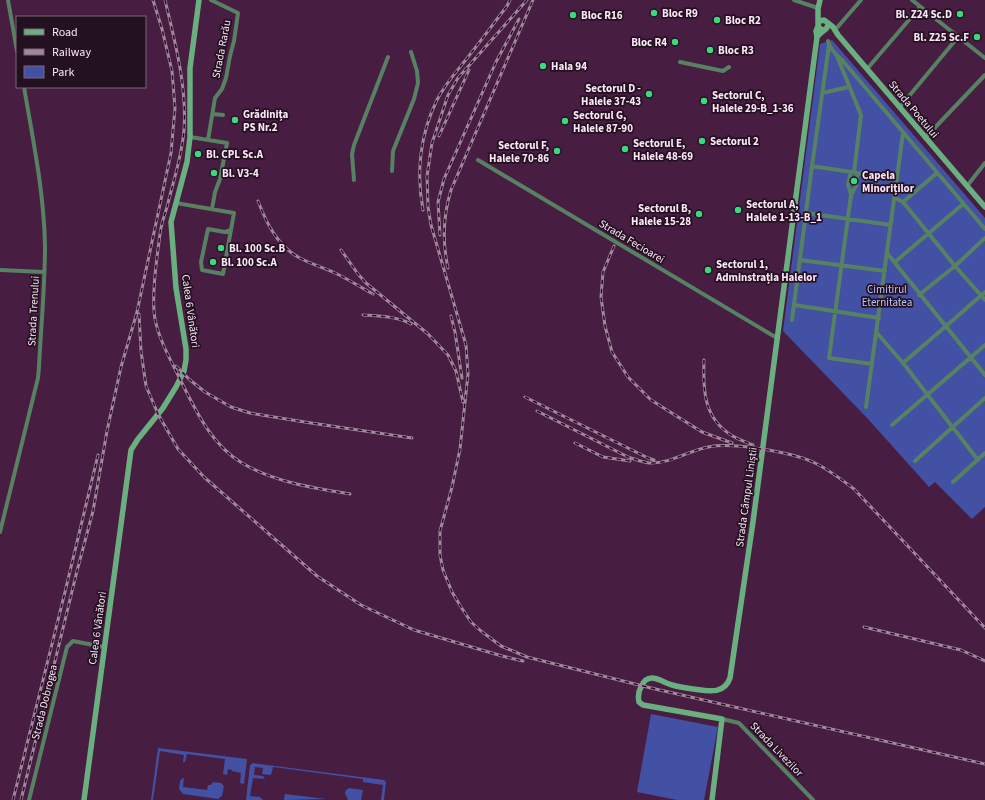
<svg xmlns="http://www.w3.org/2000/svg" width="985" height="800" font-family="'Source Sans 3',sans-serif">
<rect width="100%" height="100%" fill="#471d41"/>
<path fill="#4251a3" d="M832,40L985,218V507L972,519L935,482L929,487L868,419L783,331L820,44Z
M651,714L718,727L704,800H677L637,792Z
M158,748L247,759L244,784L240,783L241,773L232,771V770L228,769L227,775L223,774L225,759L187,754L185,762H183L184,755L160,751L153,800H151Z
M253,763L384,780L386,782L384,800H381L383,785L363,782V779L273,767L271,775L262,774L263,768L255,767L254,775L263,776L265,779L253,778L250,796L260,797L263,800H246L250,765Z
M183,778H184L183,787L207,790L208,785H211L213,782L221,783L224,786L222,796L218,799L183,794L179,789L180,781Z
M349,788L363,790L361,800H348L345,793L346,790Z
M285,794L326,799L284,800Z"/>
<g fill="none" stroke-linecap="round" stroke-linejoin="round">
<path stroke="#578163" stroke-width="4" d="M8,0L17,51
M794,0L818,8
M912,0L985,58
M835,30L861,0
M828,41C830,48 836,55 842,60L985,229
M837,56L861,115L854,172
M680,62L723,71L729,67
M867,69L920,7
M822,93L849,87
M900,107L958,37
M213,114L223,115
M190,137L227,143L220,179L215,192L212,209
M925,138L985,75
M208,140L215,98L222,89L226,78L230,56L234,41L238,13L211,0
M478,160L777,338
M812,166L897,179
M392,171L393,151L414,99L418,83L417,71L411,52
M857,173L856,186L851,195L829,358L872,364
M354,180L352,154L354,145L388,57
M967,186L985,163
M851,194L848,185L851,172
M895,198L903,202L955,266L985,300
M903,202L937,173
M176,203L234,213L223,274L202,270L201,262L208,229L225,232L231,230
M806,213L891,225
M887,253L985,375
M800,260L885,271
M895,262L963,204
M0,270L44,272
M919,295L955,266L985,238
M794,305L879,318
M792,320L812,166L829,45
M877,333L903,363L978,460
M903,363L945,327L985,292
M866,407L903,133
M892,425L985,345
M915,461L985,398
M953,482L985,453
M0,532L38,378L39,367C41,327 45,286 45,246C44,192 33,140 24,87
M722,719L739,723L813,800
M29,800L67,647L73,641L104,647"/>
<path stroke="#6aaf7f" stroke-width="5.5" d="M818,23V9L820,0
M828,23L833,27L838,35L985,207
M817,37C821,31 829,30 828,23L824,20L820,21L818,24L819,28L823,30
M84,800L131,450L138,439L163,408L176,387L184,371L186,360V349L176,288L171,222L187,162L190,137V68L199,0
M712,800L722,719L643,705L639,702C638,697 638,692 641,687C643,682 647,678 652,678C659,678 666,684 672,685C679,687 686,688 693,689C708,691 724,695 730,678L753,522L817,37L816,31L818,26"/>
<defs>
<path id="rail" d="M165,0C175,42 187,86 184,130C182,156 173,182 167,207C164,216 161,225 160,234C157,257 151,297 155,319C159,339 169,357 178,375C194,407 210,444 242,463C274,482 313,488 350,494
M527,0L458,78L448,95L432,143L427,176L428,207L431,225L466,345L468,374L460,449L452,487L440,531V555L443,570L452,592L461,607L471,622L481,631L501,646L527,657L651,688L985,764
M439,136L469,70
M258,201C266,222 277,245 298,257C310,264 323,267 335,273C348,279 360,287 373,294
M423,210C416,173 420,134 437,100C445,84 457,71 468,57C481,41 494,23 507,6L510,0
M440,235L438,202L444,179L496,62L519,19
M614,246L603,272L601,297L605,326L612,352L628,377L651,400L702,432L732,443
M341,250L358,274L366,283L428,334L448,355L456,371L463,402
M448,268C442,241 443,216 451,190L533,0
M139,314L141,351L146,386L158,414L178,449L204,477L317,576L361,605L414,630L502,656L523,661
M363,315C378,316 397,316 411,324
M451,316L455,332L462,378
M704,360C703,389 703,417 731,435C737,439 746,442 753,445
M176,366L190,380L205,392L231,407L250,413L311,423L412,438
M525,397L648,458L654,460
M537,411L628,457C635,459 642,462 649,463C670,464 688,451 708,447C732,442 790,452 813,462C828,469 841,479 854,489L985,628
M575,443L603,457L630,461
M864,627L961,650L985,661
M13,800L65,592L98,455
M21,800L77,571L93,511L107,431L121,367L137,312L171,153L175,108L172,71L162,29L153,0"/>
</defs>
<use href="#rail" stroke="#a4859f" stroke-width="3"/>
<use href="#rail" stroke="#231020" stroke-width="1.5" stroke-dasharray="4.5" stroke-linecap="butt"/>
</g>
<g fill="#3ed77d" stroke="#231020" stroke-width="1.5">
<circle cx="654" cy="13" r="4"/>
<circle cx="960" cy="14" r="4"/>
<circle cx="573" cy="15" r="4"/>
<circle cx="717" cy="20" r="4"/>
<circle cx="977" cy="37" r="4"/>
<circle cx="675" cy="42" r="4"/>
<circle cx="710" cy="50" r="4"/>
<circle cx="543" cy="66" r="4"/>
<circle cx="649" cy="94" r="4"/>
<circle cx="704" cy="101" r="4"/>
<circle cx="235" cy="120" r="4"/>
<circle cx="565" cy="121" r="4"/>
<circle cx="702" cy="141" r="4"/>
<circle cx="625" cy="149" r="4"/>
<circle cx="557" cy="151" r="4"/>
<circle cx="198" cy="154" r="4"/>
<circle cx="214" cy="173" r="4"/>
<circle cx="854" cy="181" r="4"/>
<circle cx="738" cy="210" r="4"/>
<circle cx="699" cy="214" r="4"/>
<circle cx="221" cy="248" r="4"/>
<circle cx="213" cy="262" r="4"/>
<circle cx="708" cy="270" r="4"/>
</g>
<g text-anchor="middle" stroke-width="3.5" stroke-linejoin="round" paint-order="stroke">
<g font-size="11" font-weight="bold" fill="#fce6f7" stroke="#231020" text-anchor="start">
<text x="662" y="17">Bloc R9</text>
<text x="952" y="18" text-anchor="end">Bl. Z24 Sc.D</text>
<text x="581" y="19">Bloc R16</text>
<text x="725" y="24">Bloc R2</text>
<text x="969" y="41" text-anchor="end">Bl. Z25 Sc.F</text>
<text x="667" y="46" text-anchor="end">Bloc R4</text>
<text x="718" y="54">Bloc R3</text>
<text x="551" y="70">Hala 94</text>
<text x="641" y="92" text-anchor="end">Sectorul D -<tspan x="641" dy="13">Halele 37-43</tspan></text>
<text x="712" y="99">Sectorul C,<tspan x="712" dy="13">Halele 29-B_1-36</tspan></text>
<text x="243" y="118">Grădinița<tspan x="243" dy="13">PS Nr.2</tspan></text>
<text x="573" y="119">Sectorul G,<tspan x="573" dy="13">Halele 87-90</tspan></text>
<text x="710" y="145">Sectorul 2</text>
<text x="633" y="147">Sectorul E,<tspan x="633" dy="13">Halele 48-69</tspan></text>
<text x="549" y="149" text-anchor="end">Sectorul F,<tspan x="549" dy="13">Halele 70-86</tspan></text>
<text x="206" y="158">Bl. CPL Sc.A</text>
<text x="222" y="177">Bl. V3-4</text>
<text x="862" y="179">Capela<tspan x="862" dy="13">Minoriților</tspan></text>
<text x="746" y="208">Sectorul A,<tspan x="746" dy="13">Halele 1-13-B_1</tspan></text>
<text x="691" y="212" text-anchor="end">Sectorul B,<tspan x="691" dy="13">Halele 15-28</tspan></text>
<text x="229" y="252">Bl. 100 Sc.B</text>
<text x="221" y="266">Bl. 100 Sc.A</text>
<text x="716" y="268">Sectorul 1,<tspan x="716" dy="13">Adminstrația Halelor</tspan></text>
</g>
<g font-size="11" fill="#fce6f7" stroke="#231020">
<text transform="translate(221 49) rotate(-79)" y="4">Strada Rarău</text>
<text transform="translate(914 109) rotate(50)" y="4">Strada Poetului</text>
<text transform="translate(632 241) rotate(31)" y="4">Strada Fecioarei</text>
<text transform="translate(33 311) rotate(-87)" y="4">Strada Trenului</text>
<text transform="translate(191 311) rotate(82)" y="4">Calea 6 Vânători</text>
<text transform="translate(746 497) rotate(-82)" y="4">Strada Câmpul Liniștii</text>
<text transform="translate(97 628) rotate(-82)" y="4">Calea 6 Vânători</text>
<text transform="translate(44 702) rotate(-76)" y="4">Strada Dobrogea</text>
<text transform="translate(777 749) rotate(46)" y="4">Strada Livezilor</text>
</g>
<g font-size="11" fill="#b9c7f8" stroke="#231020">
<text x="887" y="293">Cimitirul<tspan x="887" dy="13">Eternitatea</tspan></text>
</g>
</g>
<rect x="16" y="16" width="130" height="72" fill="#231020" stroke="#7a6676"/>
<rect x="24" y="29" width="20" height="6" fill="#6aaf7f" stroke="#7a6676"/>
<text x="52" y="36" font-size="12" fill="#fce6f7">Road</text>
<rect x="24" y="49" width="20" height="6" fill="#a4859f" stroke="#7a6676"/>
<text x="52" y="56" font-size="12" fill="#fce6f7">Railway</text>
<rect x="24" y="66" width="20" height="12" fill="#4251a3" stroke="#7a6676"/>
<text x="52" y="76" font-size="12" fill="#fce6f7">Park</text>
</svg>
